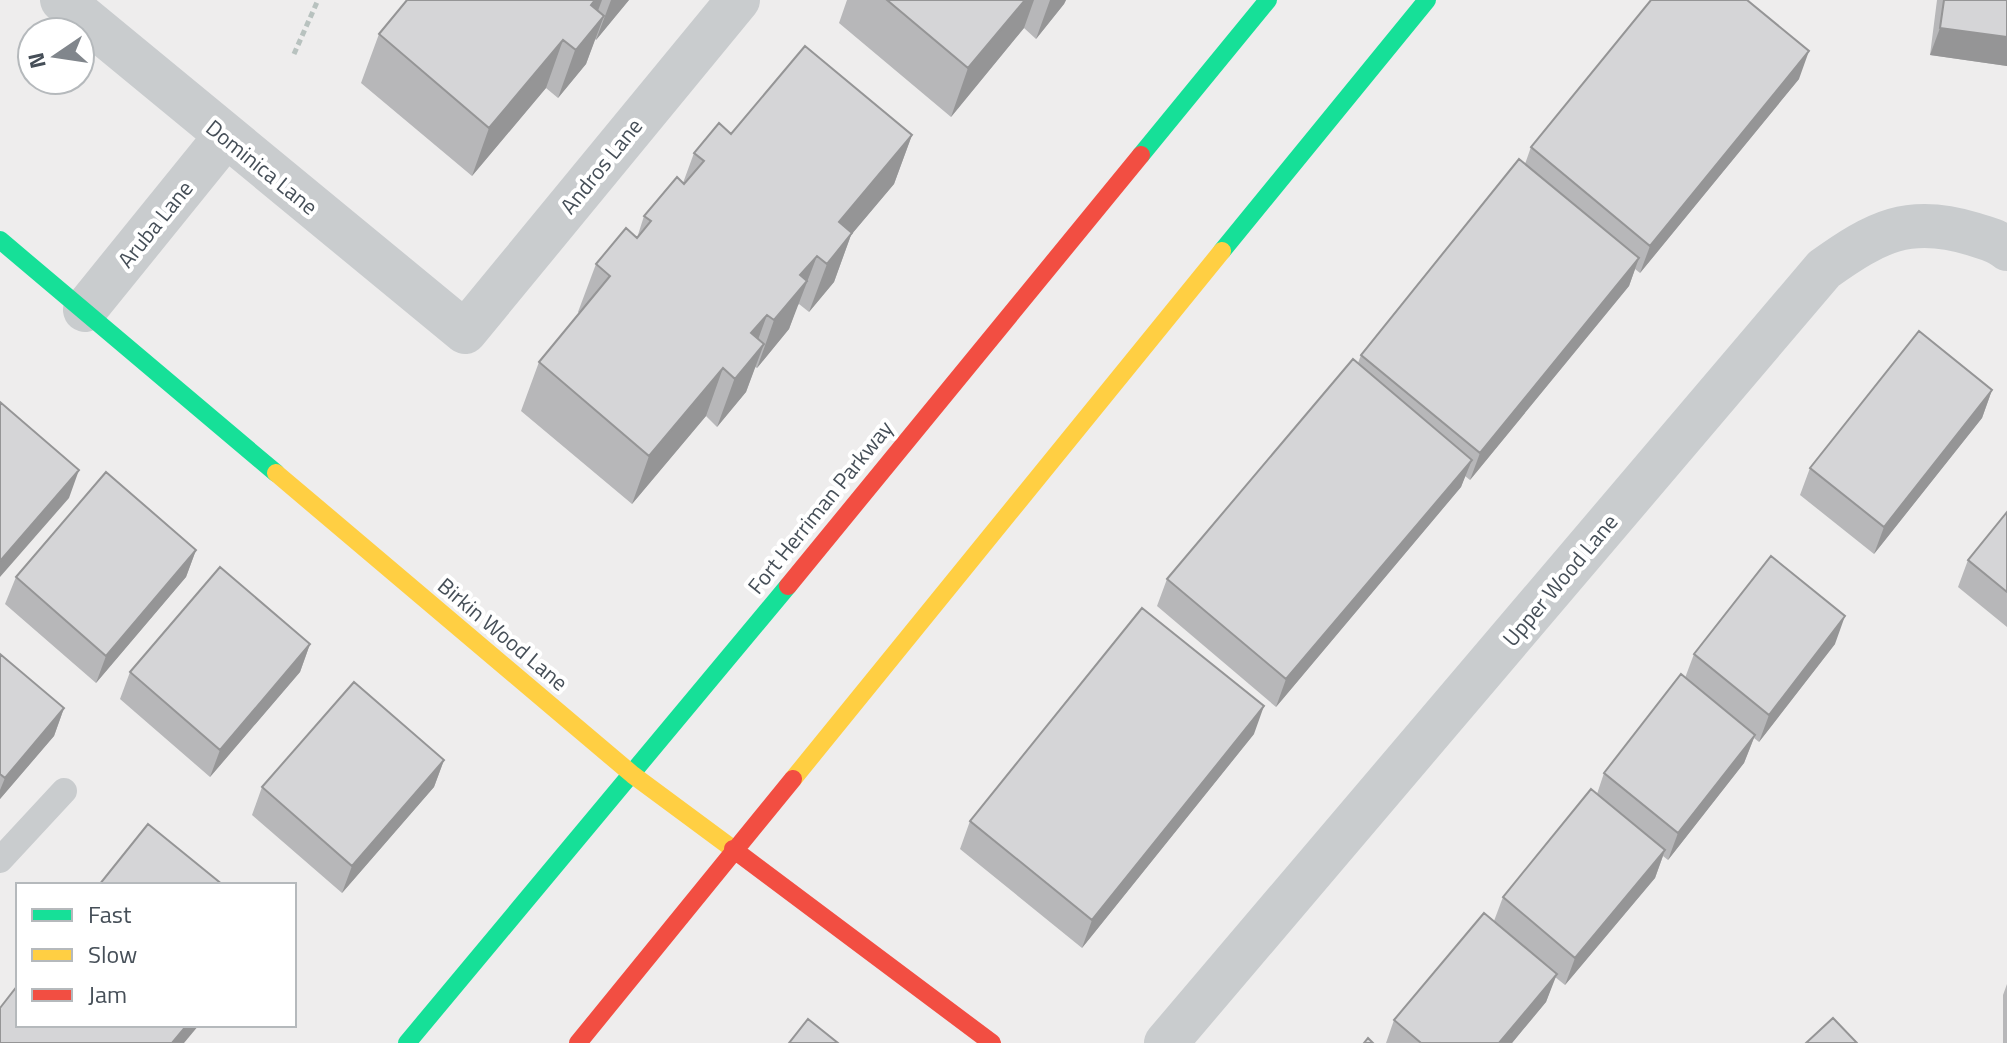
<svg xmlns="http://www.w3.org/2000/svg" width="2007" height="1043" font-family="'Titillium Web',sans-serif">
<rect width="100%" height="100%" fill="#eeeded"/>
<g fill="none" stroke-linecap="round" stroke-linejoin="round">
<path stroke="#b8c2bf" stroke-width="5" stroke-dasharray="6 4" stroke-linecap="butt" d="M294,54L318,0"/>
<path stroke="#c9ccce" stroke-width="26" d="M0,860L64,791"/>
<path stroke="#c9ccce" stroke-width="44" d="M62,0L465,332L738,0
M85,310L225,137
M1166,1043L1824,269C1876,232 1909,214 1973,234C1985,238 1997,240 2007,249"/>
<path stroke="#16e098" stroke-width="18" d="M1141,155L1268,0
M0,240L276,473
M1222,251L1427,0
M407,1043L788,586"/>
<path stroke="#ffcf43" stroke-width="18" d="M276,473L633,775L733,849
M793,779L1222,251"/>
<path stroke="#f24e42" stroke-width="18" d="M788,586L1141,155
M733,849L992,1043
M578,1043L793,779"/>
</g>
<path fill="#b7b7b9" d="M407,0H629L596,40L595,39L586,64L558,98L546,88L472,176L361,83L379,34Z
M847,0H1066L1064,4L1036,39L1024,28L951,117L839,23Z
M1937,0H2007V66L1930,55Z
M1799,79L1640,273L1635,269L1629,286L1470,480L1465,476L1461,487L1276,707L1157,606L1167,579L1358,363L1361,355L1525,164L1531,147Z
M731,134L912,135L894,184L851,235L834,282L809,312L799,304L797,306L789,329L757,368L755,367L746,392L717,427L706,416L632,504L521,411L539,362L579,313L578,312L596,264L637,238L644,216L683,183L694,153Z
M1992,390L1982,418L1874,554L1800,495L1810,468Z
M2007,512V627L1958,587L1968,560Z
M196,550L186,577L96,683L5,604L16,577Z
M310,644L300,672L210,777L120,699L130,672Z
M1835,644L1759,742L1754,738L1744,763L1668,860L1663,856L1655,878L1565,985L1555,977L1546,1002L1512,1043H1386L1394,1020L1494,921L1503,897L1597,794L1604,773L1685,678L1694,654Z
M0,654L64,708L54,736L0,799Z
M1254,734L1082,948L960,849L970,821Z
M444,760L434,787L342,893L252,815L262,787Z
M2007,984V1043H2003V995Z"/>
<path fill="#959596" d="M595,0H602L590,32L604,16L586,64L558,98L591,5Z
M611,0H629L596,40Z
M1025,0H1034L1024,28L951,117L968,68Z
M1050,0H1066L1064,4L1036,39Z
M1940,28L2007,37V66L1930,55Z
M563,40L546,88L472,176L489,128Z
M1809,51L1799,79L1640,273L1650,246Z
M912,135L894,184L851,235L834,282L809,312L827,264L839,222Z
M817,256L789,329L757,368L774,320L800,275Z
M1639,258L1629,286L1470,480L1480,453Z
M767,315L751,359L764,344L746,392L717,427L751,333Z
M723,368L706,416L632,504L649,456Z
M1992,390L1982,418L1874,554L1884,527Z
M1472,460L1461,487L1276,707L1286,679Z
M79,470L69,498L0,577V561Z
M196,550L186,577L96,683L106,656Z
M1845,616L1835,644L1759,742L1769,715Z
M310,644L300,672L210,777L220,750Z
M1264,706L1254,734L1082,948L1092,920Z
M64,708L54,736L0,799V790L5,778Z
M1755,735L1744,763L1668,860L1678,833Z
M444,760L434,787L342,893L352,866Z
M1665,850L1655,878L1565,985L1575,958Z
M1557,974L1546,1002L1512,1043H1499Z
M187,1025H199L184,1043H172Z"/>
<path fill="#d5d5d7" stroke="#959596" stroke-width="2" d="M407,0H595L591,5L604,16L576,50L563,40L489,128L379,34Z
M887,0H1025L968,68Z
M1651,0H1747L1809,51L1650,246L1531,147Z
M1944,0H2007V37L1940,28Z
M805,46L912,135L839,222L852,233L827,264L817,256L800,275L807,281L774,320L767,315L751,333L764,344L735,379L723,368L649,456L539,362L610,276L596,264L626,228L637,238L651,221L644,216L677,177L684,184L704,161L694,153L719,123L731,134Z
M1519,159L1639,258L1480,453L1361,355Z
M1919,331L1992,390L1884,527L1810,468Z
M1353,359L1472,460L1286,679L1167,579Z
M0,402L79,470L0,561Z
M106,472L196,550L106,656L16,577Z
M2007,512V592L1968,560Z
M1771,556L1845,616L1769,715L1694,654Z
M220,567L310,644L220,750L130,672Z
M1142,608L1264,706L1092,920L970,821Z
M0,654L64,708L5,778L0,774Z
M1681,674L1755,735L1678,833L1604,773Z
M354,682L444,760L352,866L262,787Z
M1591,789L1665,850L1575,958L1503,897Z
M148,824L223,885H99Z
M1484,913L1557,974L1499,1043H1421L1394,1020Z
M18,985V1025H187L172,1043H0V1008Z
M1833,1018L1857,1043H1806Z
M808,1019L838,1043H789Z
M1368,1038L1373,1043H1364Z"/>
<g text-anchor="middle" stroke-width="8" stroke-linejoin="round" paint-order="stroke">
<g font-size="22" fill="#464f58" stroke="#fff">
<text transform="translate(601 166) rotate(-51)" y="8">Andros Lane</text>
<text transform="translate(262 167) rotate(39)" y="8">Dominica Lane</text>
<text transform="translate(155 224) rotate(-51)" y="8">Aruba Lane</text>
<text transform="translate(820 507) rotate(-51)" y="8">Fort Herriman Parkway</text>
<text transform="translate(1560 580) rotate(-50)" y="8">Upper Wood Lane</text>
<text transform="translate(503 634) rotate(40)" y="8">Birkin Wood Lane</text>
</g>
</g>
<rect x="16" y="883" width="280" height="144" fill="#ffffff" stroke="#b5b9bc" stroke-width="2"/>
<rect x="32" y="909" width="40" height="12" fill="#16e098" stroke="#b5b9bc" stroke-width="2"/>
<text x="88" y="923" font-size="24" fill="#464f58">Fast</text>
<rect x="32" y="949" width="40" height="12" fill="#ffcf43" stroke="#b5b9bc" stroke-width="2"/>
<text x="88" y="963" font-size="24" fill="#464f58">Slow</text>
<rect x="32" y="989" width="40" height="12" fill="#f24e42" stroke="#b5b9bc" stroke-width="2"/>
<text x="88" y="1003" font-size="24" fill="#464f58">Jam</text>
<g transform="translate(56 56) rotate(257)"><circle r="38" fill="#ffffff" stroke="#b5b9bc" stroke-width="2"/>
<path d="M0-6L14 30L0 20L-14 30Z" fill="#81868c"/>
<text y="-12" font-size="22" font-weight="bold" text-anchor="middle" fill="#464f58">N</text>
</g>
</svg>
